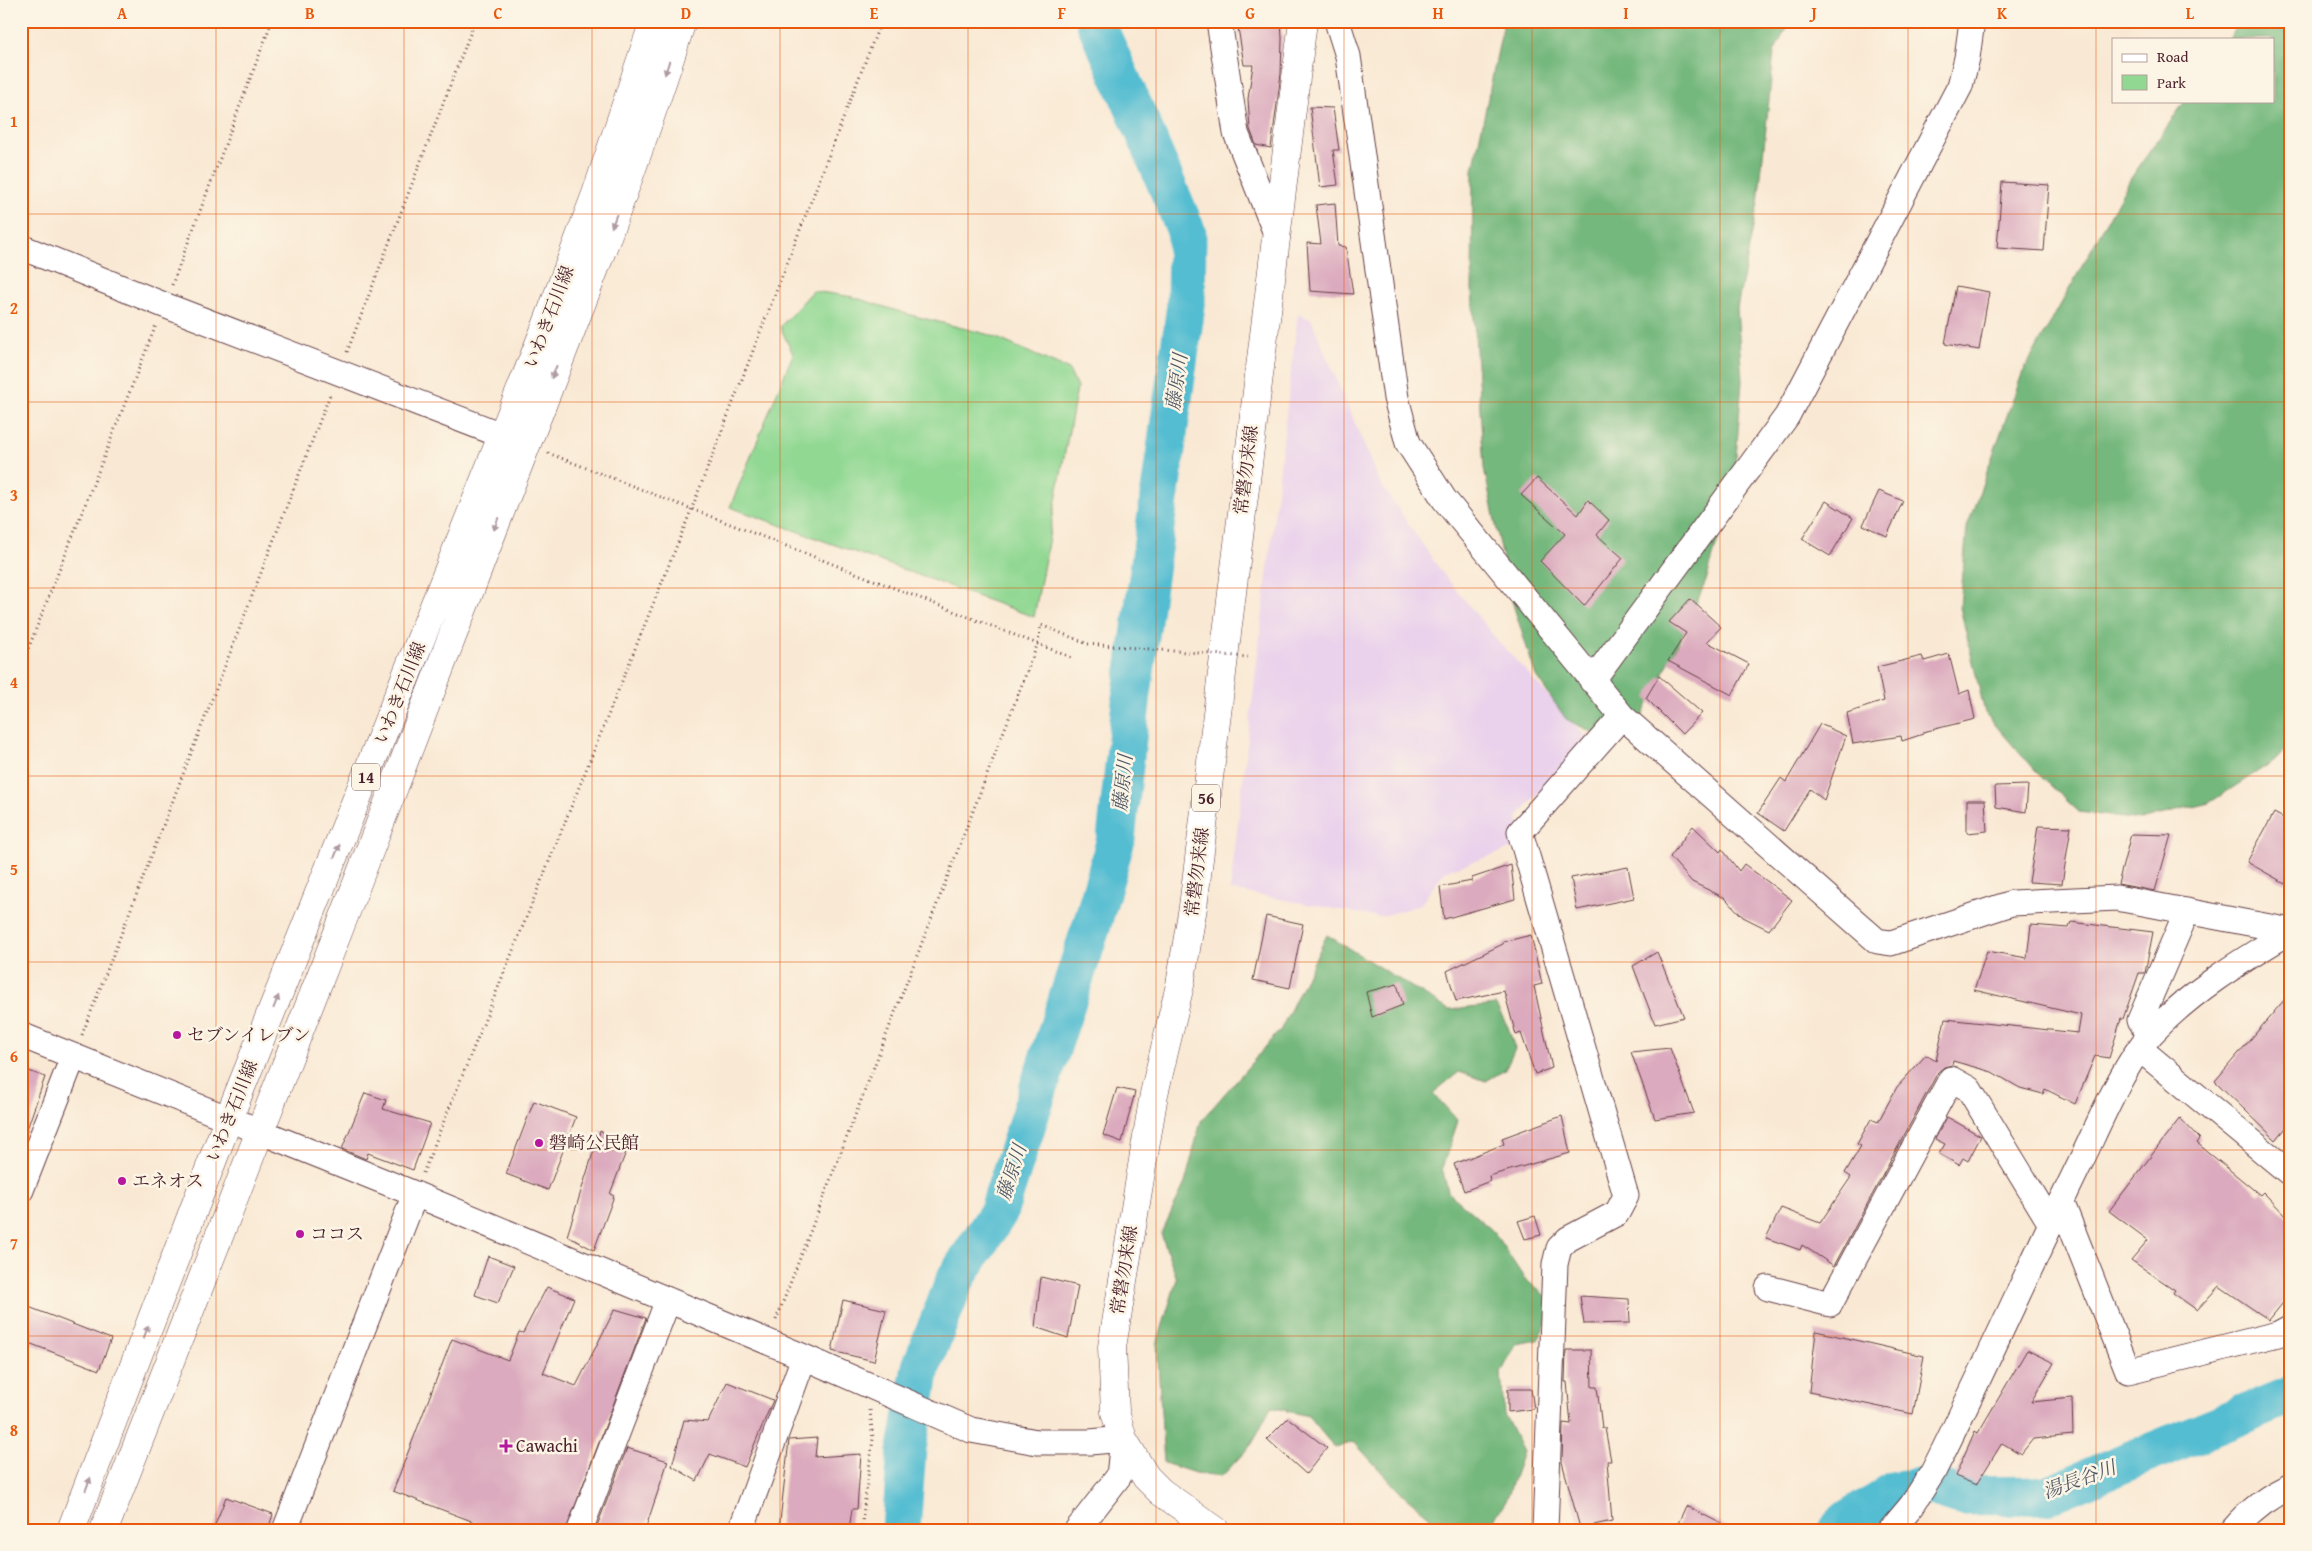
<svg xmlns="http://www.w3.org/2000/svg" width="2312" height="1551" font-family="'Gentium Book Plus','Noto Serif JP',serif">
<rect width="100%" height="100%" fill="#fcf5e5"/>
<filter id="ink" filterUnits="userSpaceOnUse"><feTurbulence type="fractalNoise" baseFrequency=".02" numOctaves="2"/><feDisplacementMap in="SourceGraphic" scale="10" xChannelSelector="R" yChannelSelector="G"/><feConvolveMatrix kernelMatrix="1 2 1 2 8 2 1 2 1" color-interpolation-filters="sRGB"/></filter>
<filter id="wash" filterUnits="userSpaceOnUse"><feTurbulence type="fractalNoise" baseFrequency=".0096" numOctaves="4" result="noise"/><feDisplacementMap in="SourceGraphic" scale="20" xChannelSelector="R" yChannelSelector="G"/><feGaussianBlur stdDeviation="1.12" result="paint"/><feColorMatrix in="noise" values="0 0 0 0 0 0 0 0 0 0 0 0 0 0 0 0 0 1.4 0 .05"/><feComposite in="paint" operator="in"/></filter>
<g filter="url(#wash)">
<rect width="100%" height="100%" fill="#f9e9d4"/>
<path fill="#ead1ec" d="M1298,314L1311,319L1380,483L1441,571L1498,641L1587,738L1517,817L1523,845L1445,871L1420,905L1379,917L1230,890Z"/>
<path fill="#91d893" stroke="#6e7c5f" d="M813,291L853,297L907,314L990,335L1069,370L1077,388L1034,617L730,507L793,354L780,327Z"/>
<path fill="#74b87d" stroke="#5f6c54" d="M1504,21H1790L1774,52L1758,203L1737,308L1742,381L1736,457L1719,536L1706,581L1677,646L1633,734L1607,740L1566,719L1536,676L1511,598L1484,468L1472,290L1473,170Z
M2241,21H2291V743L2277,759L2209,803L2140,820L2079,812L2035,771L1985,713L1960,607L1967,527L2022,374L2131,178L2185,101H2273V39H2229Z
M1327,935L1449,1010L1496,1005L1508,1027L1515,1049L1505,1070L1486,1081L1459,1072L1433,1093L1458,1121L1442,1168L1448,1192L1493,1231L1524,1278L1555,1304L1538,1340L1516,1344L1501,1373L1504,1414L1523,1452L1506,1501L1487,1530H1426L1430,1517L1399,1491L1354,1442L1335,1448L1308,1416L1271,1407L1252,1444L1222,1476L1195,1473L1164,1463L1157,1344L1177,1279L1161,1234L1185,1183L1201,1121L1281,1029Z"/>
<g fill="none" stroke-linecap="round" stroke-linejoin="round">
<path stroke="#54bdd1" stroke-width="39" d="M901,1530L907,1449L921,1367L956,1278L998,1213L1093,921L1116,839L1132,693L1186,305L1187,233L1142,126L1095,21
M1838,1530L1843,1523L1896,1490L1931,1486L1963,1496L2046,1495L2291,1395"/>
</g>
<g id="blocks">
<path fill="#dbaabe" d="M1237,21H1281L1282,38L1281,74L1271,148L1256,145L1250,129L1248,99L1253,65H1244Z
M1310,107L1333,108L1339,150H1333L1338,185L1320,187Z
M2002,182L2049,185L2044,251L1997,248Z
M1335,203L1338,246L1346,247L1353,294L1310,291L1307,243L1321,244L1316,205Z
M1956,286L1989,292L1979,350L1945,344Z
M1537,478L1578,515L1588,500L1609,520L1597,535L1623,558L1584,606L1540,561L1565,534L1521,495Z
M1879,491L1903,501L1887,536L1863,525Z
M1826,501L1853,518L1830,556L1802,539Z
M1690,599L1721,627L1707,642L1749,664L1732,695L1668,661L1686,633L1669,622Z
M1949,654L1959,694L1969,690L1975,719L1923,732V734L1902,741L1901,736L1853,744L1847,713L1884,701L1877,667L1922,656L1924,661Z
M1659,676L1702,713L1682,734L1646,698Z
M1820,724L1846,736L1824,800L1810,789L1784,831L1758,813L1781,778L1786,782Z
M2028,785L2026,812L1996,807L1995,786Z
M1967,800H1985L1987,831L1967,833Z
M2274,813L2291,822V871L2286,884L2247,862Z
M1693,826L1720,852L1722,849L1739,871L1744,864L1792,900L1769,930L1743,917L1725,898L1692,882L1670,857Z
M2038,826L2071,827L2062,884L2029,882Z
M2131,834L2171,835L2155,891L2118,884Z
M1511,865L1515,899L1444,919L1440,887L1472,881V878Z
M1628,867L1634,898L1577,910L1571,878Z
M1266,916L1303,924L1290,988L1253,980Z
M2071,922L2153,932L2145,973H2139L2123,1019H2121L2109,1058L2095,1056L2075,1104L2045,1089L2043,1094L2020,1088L1992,1072L1953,1061L1952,1065L1944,1067L1938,1072L1834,1266L1802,1245L1800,1250L1766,1238L1781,1208L1820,1223L1851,1177L1845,1173L1861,1146L1857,1144L1871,1119L1878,1122L1897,1087L1926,1055L1936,1061L1945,1019L2078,1033L2081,1015L1974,990L1987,951L2027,958L2031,925L2069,928Z
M1531,935L1542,984L1534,986L1552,1068L1535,1074L1521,1033L1516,1035L1504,991L1456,1001L1447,971L1503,944V942Z
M1657,952L1684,1017L1655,1024L1633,966Z
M1397,984L1403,1005L1372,1017L1366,992Z
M2291,992V1122L2276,1140L2215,1081Z
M1670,1048L1694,1113L1655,1119L1631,1052Z
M21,1068L45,1077L24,1138H21Z
M1117,1088L1135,1092L1122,1142L1103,1135Z
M365,1093L386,1100L383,1109L430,1123L413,1170L368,1153L366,1159L342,1149Z
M534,1101L576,1117L548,1190L506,1174Z
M1562,1116L1570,1153L1489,1176L1490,1181L1464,1191L1454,1164L1504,1144L1502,1138Z
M1947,1117L1981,1136L1968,1161L1963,1158L1959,1165L1939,1154L1945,1144L1935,1139Z
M2180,1118L2200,1139L2197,1143L2260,1195L2263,1192L2291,1221V1293L2269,1320L2219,1286L2197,1310L2173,1293L2175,1290L2131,1260L2148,1240L2109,1211Z
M600,1131L629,1144L610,1194L614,1196L594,1250L567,1236Z
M1535,1216L1541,1235L1525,1239L1518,1221Z
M488,1256L514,1266L498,1303L475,1295Z
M1041,1277L1078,1286L1068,1338L1035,1327Z
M547,1287L574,1298L543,1373L576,1386L615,1309L646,1318L566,1530H495L393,1491L452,1339L508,1360L519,1332L523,1333Z
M1580,1296L1629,1299L1630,1323L1584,1324Z
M843,1300L886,1310L874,1361L832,1351Z
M21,1304L111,1339L99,1370L21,1340Z
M1816,1331L1924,1356L1913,1414L1809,1392Z
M1566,1350H1591L1592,1387H1597L1602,1428H1605L1611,1461H1607L1612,1521L1580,1528L1562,1462L1563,1423L1571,1424L1567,1382H1565Z
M2027,1350L2054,1363L2031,1402L2072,1398L2073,1435L2033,1439L2021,1454L2002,1443L1976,1485L1955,1476L1975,1431L1978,1433Z
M727,1382L773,1400L745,1467L710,1454L697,1481L672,1466L684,1420L708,1422Z
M1508,1389H1531L1534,1409L1508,1412Z
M1288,1418L1327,1448L1306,1474L1267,1439Z
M817,1438L815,1457L861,1454L857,1509H852L849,1530H779L789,1440Z
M627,1448L668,1461L645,1530H612L597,1526Z
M226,1497L273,1514L268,1530H213Z
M1686,1506L1734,1530H1675Z"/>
</g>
</g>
<g filter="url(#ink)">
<use href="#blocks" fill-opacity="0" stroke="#643d44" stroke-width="1"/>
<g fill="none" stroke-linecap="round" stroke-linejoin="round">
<defs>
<path id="minor" d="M1219,21L1236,133L1277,236
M1337,21L1348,56L1396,398L1408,443L1444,499L1622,716L1877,941L1891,943L2012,903L2117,898L2291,931
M21,247L164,305L522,443
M1592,681L1787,416L1960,86L1967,58L1972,21
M21,1035L415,1194L804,1357L971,1430L1037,1442H1090L1123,1439L1119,1476L1077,1530
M2150,1035L2140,1020L2187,911
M2140,1049L2291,1174
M21,1190L73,1057
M2061,1201L2128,1371L2278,1334L2291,1327
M1768,1288L1830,1304L1951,1079L1969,1089L2051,1224
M285,1530L415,1194
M580,1530L668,1300
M741,1530L804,1357
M1545,1530L1555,1264L1559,1248L1568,1239L1617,1213L1626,1196L1520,832L1622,716
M1891,1530L1912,1505L1933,1472C1985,1369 2031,1263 2082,1159C2100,1121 2124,1064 2151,1034C2191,991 2241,961 2291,931
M2233,1530C2250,1510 2267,1496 2291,1486"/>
<path id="major" d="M71,1530L228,1120L547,324L596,194L654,21
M104,1530C232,1205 359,880 484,554C552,377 625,202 682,21
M1215,1530L1161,1492L1146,1477L1123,1439L1115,1412L1112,1347L1154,1094L1180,985L1193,907L1303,21"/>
</defs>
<use href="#minor" stroke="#643d44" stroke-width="27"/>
<use href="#major" stroke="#643d44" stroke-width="29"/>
<path stroke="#643d44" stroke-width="3" stroke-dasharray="1 4" stroke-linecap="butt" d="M172,285L272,21
M347,352L475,21
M548,453L1071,657
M21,667L156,325
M82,1035L331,392
M423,1173L692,508L881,21
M776,1320L1038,643L1041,625L1088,644
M861,1530L873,1439L870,1410"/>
<use href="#minor" stroke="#fff" stroke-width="25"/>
<use href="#major" stroke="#fff" stroke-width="28"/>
<path stroke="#643d44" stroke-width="3" stroke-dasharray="1 4" stroke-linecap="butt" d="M1088,644L1248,657"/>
</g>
<defs><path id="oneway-solid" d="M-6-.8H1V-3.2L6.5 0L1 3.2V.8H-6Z" transform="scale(1.25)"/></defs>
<g fill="#ae9aa0">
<use href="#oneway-solid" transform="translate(667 68) rotate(108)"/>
<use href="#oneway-solid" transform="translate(614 221) rotate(111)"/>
<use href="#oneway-solid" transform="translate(554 372) rotate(112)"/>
<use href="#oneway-solid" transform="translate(496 524) rotate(111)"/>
<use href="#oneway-solid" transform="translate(337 851) rotate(-68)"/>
<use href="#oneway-solid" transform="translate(276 1002) rotate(-68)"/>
<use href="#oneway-solid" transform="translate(146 1332) rotate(-69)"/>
<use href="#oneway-solid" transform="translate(88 1484) rotate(-69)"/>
</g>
</g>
<path fill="none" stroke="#e8590c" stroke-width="1" stroke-opacity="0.55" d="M216,21V1530M404,21V1530M592,21V1530M780,21V1530M968,21V1530M1156,21V1530M1344,21V1530M1532,21V1530M1720,21V1530M1908,21V1530M2096,21V1530M21,214H2291M21,402H2291M21,588H2291M21,776H2291M21,962H2291M21,1150H2291M21,1336H2291"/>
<g fill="#b5179e" stroke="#fcf5e5" stroke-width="2">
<circle cx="177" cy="1035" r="5"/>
<circle cx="539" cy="1143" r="5"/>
<circle cx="122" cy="1181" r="5"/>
<circle cx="300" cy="1234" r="5"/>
<path d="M503.5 1438.5h5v5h5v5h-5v5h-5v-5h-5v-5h5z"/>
</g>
<g text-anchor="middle" stroke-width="5" stroke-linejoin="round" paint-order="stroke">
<g fill="#fcf5e5" stroke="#7f5f63" stroke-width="1">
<rect x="352" y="763.5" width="28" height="27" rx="4"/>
<rect x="1192" y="784.5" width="28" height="27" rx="4"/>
</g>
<g font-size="16" font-weight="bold" fill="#4a1f2b">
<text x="366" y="783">14</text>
<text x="1206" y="804">56</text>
</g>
<g font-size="18" fill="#4a1f2b" stroke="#fcf5e5">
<text transform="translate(549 317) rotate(-69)" y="6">いわき石川線</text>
<text transform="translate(1246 470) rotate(-83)" y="6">常磐勿来線</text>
<text transform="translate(400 693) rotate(-68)" y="6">いわき石川線</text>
<text transform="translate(1197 872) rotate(-83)" y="6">常磐勿来線</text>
<text transform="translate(232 1111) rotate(-68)" y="6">いわき石川線</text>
<text transform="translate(1124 1270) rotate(-81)" y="6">常磐勿来線</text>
</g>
<g font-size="18" fill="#4a1f2b" stroke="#fcf5e5" text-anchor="start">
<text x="187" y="1041">セブンイレブン</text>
<text x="549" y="1149">磐崎公民館</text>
<text x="132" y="1187">エネオス</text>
<text x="310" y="1240">ココス</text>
<text x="516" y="1452">Cawachi</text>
</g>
<g font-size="19" font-style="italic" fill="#4e5665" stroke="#fcf5e5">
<text transform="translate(1176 382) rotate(-82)" y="7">藤原川</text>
<text transform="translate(1122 783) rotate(-84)" y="7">藤原川</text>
<text transform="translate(1011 1172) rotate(-72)" y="7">藤原川</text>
<text transform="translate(2079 1479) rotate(-20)" y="7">湯長谷川</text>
</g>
</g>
<rect width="2312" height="1551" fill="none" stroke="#fcf5e5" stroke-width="55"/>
<rect x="2112" y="38" width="162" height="65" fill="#fcf5e5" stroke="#b59f9b"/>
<rect x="2122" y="54" width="25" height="8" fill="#ffffff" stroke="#b59f9b"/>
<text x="2157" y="62" font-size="15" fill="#4a1f2b">Road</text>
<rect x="2122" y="75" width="25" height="15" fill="#91d893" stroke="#b59f9b"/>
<text x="2157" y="88" font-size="15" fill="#4a1f2b">Park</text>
<rect x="28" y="28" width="2256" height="1496" fill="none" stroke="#e8590c" stroke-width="2"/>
<g font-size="16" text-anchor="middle" font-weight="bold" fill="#e8590c">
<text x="122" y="19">A</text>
<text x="310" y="19">B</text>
<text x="498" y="19">C</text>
<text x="686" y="19">D</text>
<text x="874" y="19">E</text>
<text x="1062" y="19">F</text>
<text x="1250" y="19">G</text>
<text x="1438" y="19">H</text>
<text x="1626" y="19">I</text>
<text x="1814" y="19">J</text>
<text x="2002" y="19">K</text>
<text x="2190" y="19">L</text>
<text x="14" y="127">1</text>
<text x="14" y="314">2</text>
<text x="14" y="501">3</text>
<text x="14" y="688">4</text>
<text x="14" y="875">5</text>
<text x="14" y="1062">6</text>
<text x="14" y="1249">7</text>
<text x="14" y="1436">8</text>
</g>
</svg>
